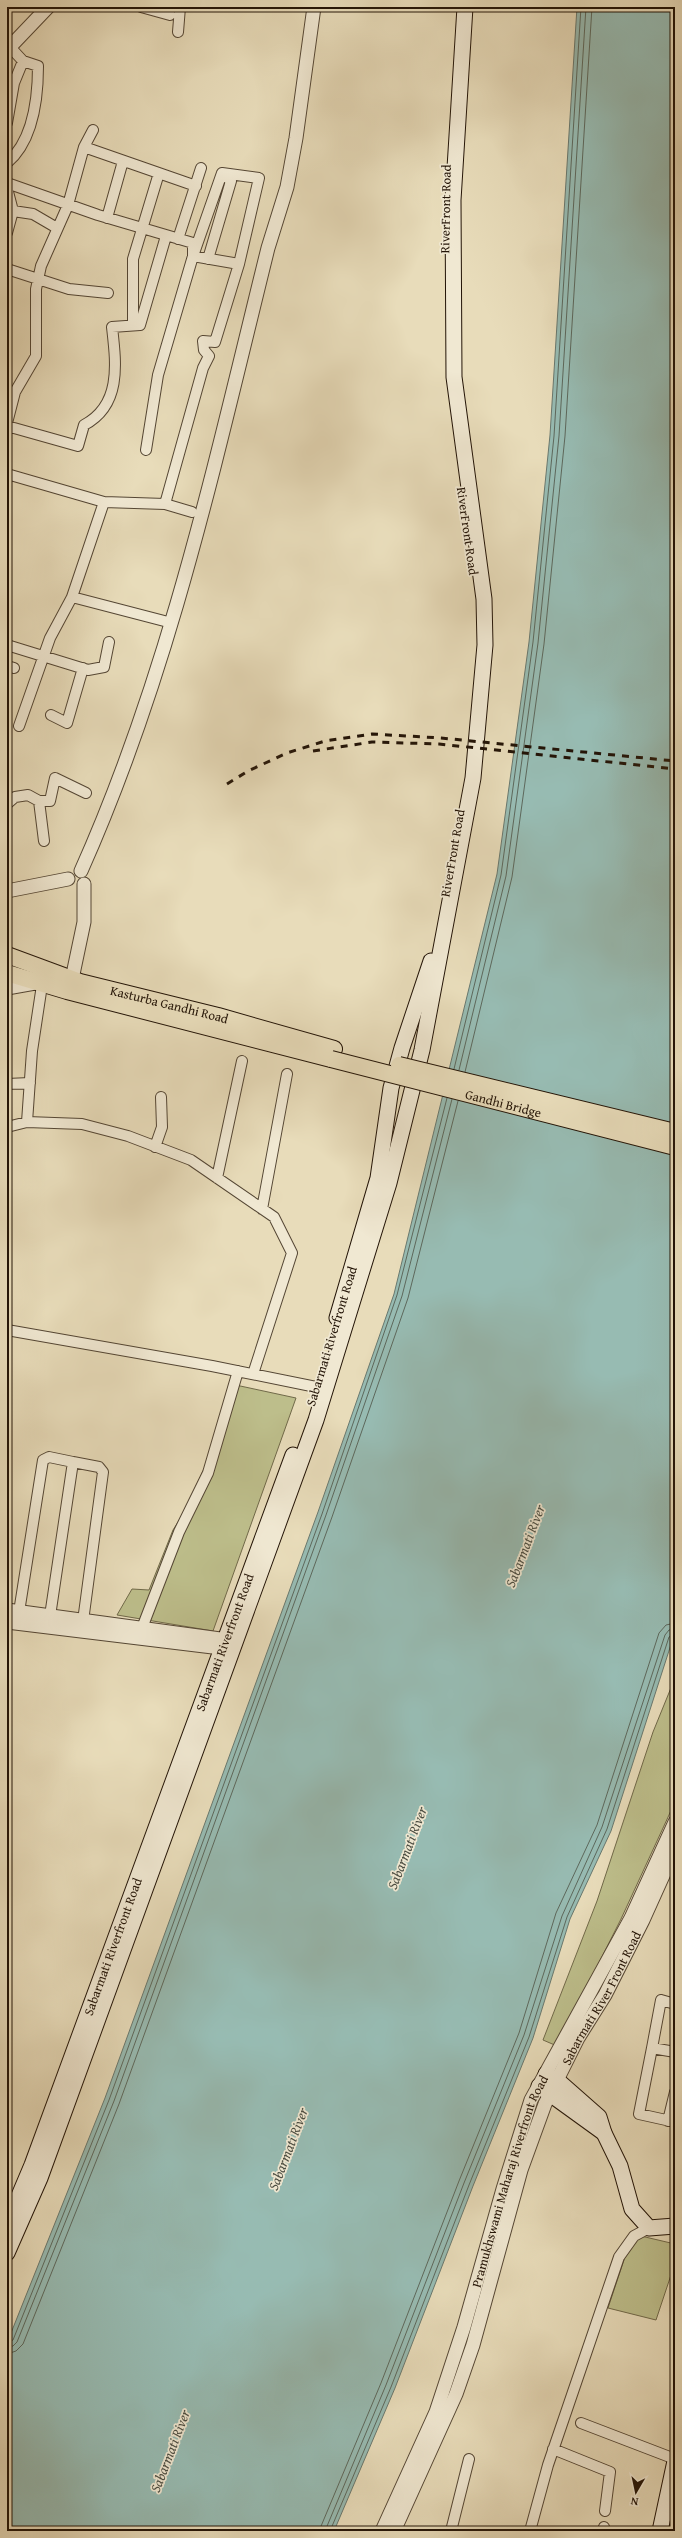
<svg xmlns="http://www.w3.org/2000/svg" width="682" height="2538" font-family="'Gentium Book Plus',serif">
<rect width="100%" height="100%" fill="#e8dcba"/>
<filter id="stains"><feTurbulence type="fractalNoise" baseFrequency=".005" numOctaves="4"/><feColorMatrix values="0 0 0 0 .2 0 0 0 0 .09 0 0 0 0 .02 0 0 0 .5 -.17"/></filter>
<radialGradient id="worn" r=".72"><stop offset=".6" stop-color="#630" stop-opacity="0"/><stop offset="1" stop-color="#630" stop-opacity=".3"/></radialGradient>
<path fill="#bdbe8b" stroke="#706949" d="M231,1384L296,1398L213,1631L117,1615L132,1589L149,1590L173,1530L185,1511L207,1462Z
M675,1678V1802L621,1919L557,2046L543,2040L597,1901L653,1732Z
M641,2236L675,2244V2263L656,2320L608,2308L629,2245Z"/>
<path fill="#97bbb2" stroke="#69786e" d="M577,7H675V1632L611,1831L570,1919L533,2038L473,2186L395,2388L334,2531H7V2343L105,2098L318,1512L394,1294L497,874L529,642L550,435Z"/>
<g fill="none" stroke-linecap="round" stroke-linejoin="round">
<path stroke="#5d685c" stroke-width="1" d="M454,1069L501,875L533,642L554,436L581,7
M459,1070L506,876L538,643L559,436L586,7
M465,1072L512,877L544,644L565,436L592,7
M7,2343L13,2340L109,2100L322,1514L397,1295L447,1098
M7,2348L13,2346L17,2342L114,2101L326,1515L402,1296L452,1099
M7,2354L16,2351L23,2344L119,2104L332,1517L408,1298L458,1101
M319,2531L381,2383L459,2181L519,2033L556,1913L597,1825L659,1633L666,1625L675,1623
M325,2531L386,2385L464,2183L524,2035L562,1916L602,1827L665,1635L669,1630L675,1629
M330,2531L391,2387L469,2185L529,2037L567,1917L607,1829L669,1637L675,1634"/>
<defs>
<path id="minor" d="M141,7L170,15
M178,32L180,7
M7,123L14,83L23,61
M84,147L93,130
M7,163C33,141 38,98 38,66L23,61L10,47
M7,183L98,215L193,243V256L239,264L259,178L222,173
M7,188L13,211L7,233
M13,211L33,214L57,228
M107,218L123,161
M178,239L201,168
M208,259L231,181L222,173
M7,269L69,289L108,293
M133,325V259L159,173
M7,423L15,392L36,356V289L41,266L68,205L84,147L196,186
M7,428H14L78,446L84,425C122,405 116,363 112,327L140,325L166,236
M146,450L158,375L193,256L222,173
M7,474L104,502L165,504
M192,512L165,504L203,368L209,356L204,350L203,341L215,342L239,264
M72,597L172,623
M7,645L88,670L104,667L109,642
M7,666L14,668
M51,715L67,723L83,668
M19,726L50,638L72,597L104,502
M7,804L15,797L28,795L39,801
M44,841L39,801H50L55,778L86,793
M7,1084L30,1083
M27,1122L32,1051L42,985
M7,1127L27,1122L82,1124L128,1136L191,1160L274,1217L292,1253L253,1374
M155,1147L162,1127L161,1097
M217,1178L242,1061
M262,1209L287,1074
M7,1330L212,1366L326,1389
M73,1462L99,1467L103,1472L83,1621
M19,1612L43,1460L49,1457L73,1462L50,1616
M142,1628L179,1532L208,1473L238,1371
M652,2048L661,2000L675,2004
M675,2052L652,2048L639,2114L675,2122
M668,2121L675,2092
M581,2423L675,2459
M553,2449L610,2472L605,2511
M451,2531L469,2459
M530,2531L548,2465L619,2257L634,2236L649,2228
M603,2531L604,2527"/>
<g id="tertiary">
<path d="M7,50L48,7"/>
<path d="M81,871C170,672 216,458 268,248L287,187L296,138L314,7"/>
<path d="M7,891L68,879"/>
<path d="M72,979L84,922V884"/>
<path d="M7,988L35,983"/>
<path d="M7,1610L235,1641"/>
<path d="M7,1622L221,1648L230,1652"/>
<path id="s1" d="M382,2531L436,2412L464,2327L503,2189L531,2100L631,1918L675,1822"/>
<path id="s2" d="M394,2531L456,2394L473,2345L521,2170L545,2104L578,2038L605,1995L643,1920L675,1849"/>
</g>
<g id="secondary">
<path d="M337,1318L378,1178L391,1088L402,1048L431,961"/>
<path d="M539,2086L604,2133L599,2117L557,2080L546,2074"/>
<path d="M604,2133L620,2166L632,2209L649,2228L675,2226"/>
<path id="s3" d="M7,2224L32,2165L293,1455"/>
<path d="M7,2253L40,2178L316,1420L389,1183L422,1050L473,778L485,645L484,599L454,377L453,200L465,7"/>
<path d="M660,2531L675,2461"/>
</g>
<g id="primary">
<path id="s4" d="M7,955L80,982L218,1016L334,1049"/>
<path d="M7,973L67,991L331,1059"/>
</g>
</defs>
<use href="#minor" stroke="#544634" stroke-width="12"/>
<use href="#tertiary" stroke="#544634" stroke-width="15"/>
<use href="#secondary" stroke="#231407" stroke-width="17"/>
<use href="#primary" stroke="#231407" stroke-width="18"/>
<use href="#minor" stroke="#f0e8d2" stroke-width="10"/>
<use href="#tertiary" stroke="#f0e8d2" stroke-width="13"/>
<use href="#secondary" stroke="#f0e8d2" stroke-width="15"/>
<use href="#primary" stroke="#e8dcba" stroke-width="16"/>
<path stroke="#231407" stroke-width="3" stroke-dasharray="7 7" stroke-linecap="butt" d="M313,751L372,742L439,744L675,769
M227,784L248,771L287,753L325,741L372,734L441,738L675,761"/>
<defs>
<g id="primary-bridge">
<path id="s5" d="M331,1059L675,1147"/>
<path d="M399,1065L675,1132"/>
</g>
</defs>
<use href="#primary-bridge" stroke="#231407" stroke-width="18" stroke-linecap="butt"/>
<use href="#primary-bridge" stroke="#e8dcba" stroke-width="16"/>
</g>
<g text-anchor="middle" stroke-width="3.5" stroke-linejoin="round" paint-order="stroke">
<g font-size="13" fill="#231407" stroke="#f0e8d2">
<text transform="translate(445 209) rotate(-89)" y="5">RiverFront Road</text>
<text transform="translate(468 531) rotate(82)" y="5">RiverFront Road</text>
<text transform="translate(452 853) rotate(-80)" y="5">RiverFront Road</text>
<text dy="5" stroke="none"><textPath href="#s4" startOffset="170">Kasturba Gandhi Road</textPath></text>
<text dy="5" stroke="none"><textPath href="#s5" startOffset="178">Gandhi Bridge</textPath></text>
<text transform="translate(331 1336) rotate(-73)" y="5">Sabarmati Riverfront Road</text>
<text dy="5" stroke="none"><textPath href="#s3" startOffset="621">Sabarmati Riverfront Road</textPath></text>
<text dy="5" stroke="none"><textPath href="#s3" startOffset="297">Sabarmati Riverfront Road</textPath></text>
<text dy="5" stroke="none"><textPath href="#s2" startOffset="574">Sabarmati River Front Road</textPath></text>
<text dy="5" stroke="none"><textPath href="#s1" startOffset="373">Pramukhswami Maharaj Riverfront Road</textPath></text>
</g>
<g font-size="14" font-style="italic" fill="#4c4e43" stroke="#f0e8d2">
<text transform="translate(525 1546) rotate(-69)" y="5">Sabarmati River</text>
<text transform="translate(407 1848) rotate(-69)" y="5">Sabarmati River</text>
<text transform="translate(288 2149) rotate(-69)" y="5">Sabarmati River</text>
<text transform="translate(170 2451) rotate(-69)" y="5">Sabarmati River</text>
</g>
</g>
<rect width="682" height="2538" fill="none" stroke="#e8dcba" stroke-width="24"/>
<rect x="8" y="8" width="666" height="2522" fill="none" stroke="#231407" stroke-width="2"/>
<rect x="12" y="12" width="658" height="2514" fill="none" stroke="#231407"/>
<g transform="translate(636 2492) rotate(189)" stroke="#f0e8d2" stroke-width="3" paint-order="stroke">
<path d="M0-3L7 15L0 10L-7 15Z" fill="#231407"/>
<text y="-6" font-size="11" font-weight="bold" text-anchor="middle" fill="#231407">N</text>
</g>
<rect width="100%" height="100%" filter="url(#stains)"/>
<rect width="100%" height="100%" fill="url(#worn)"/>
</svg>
